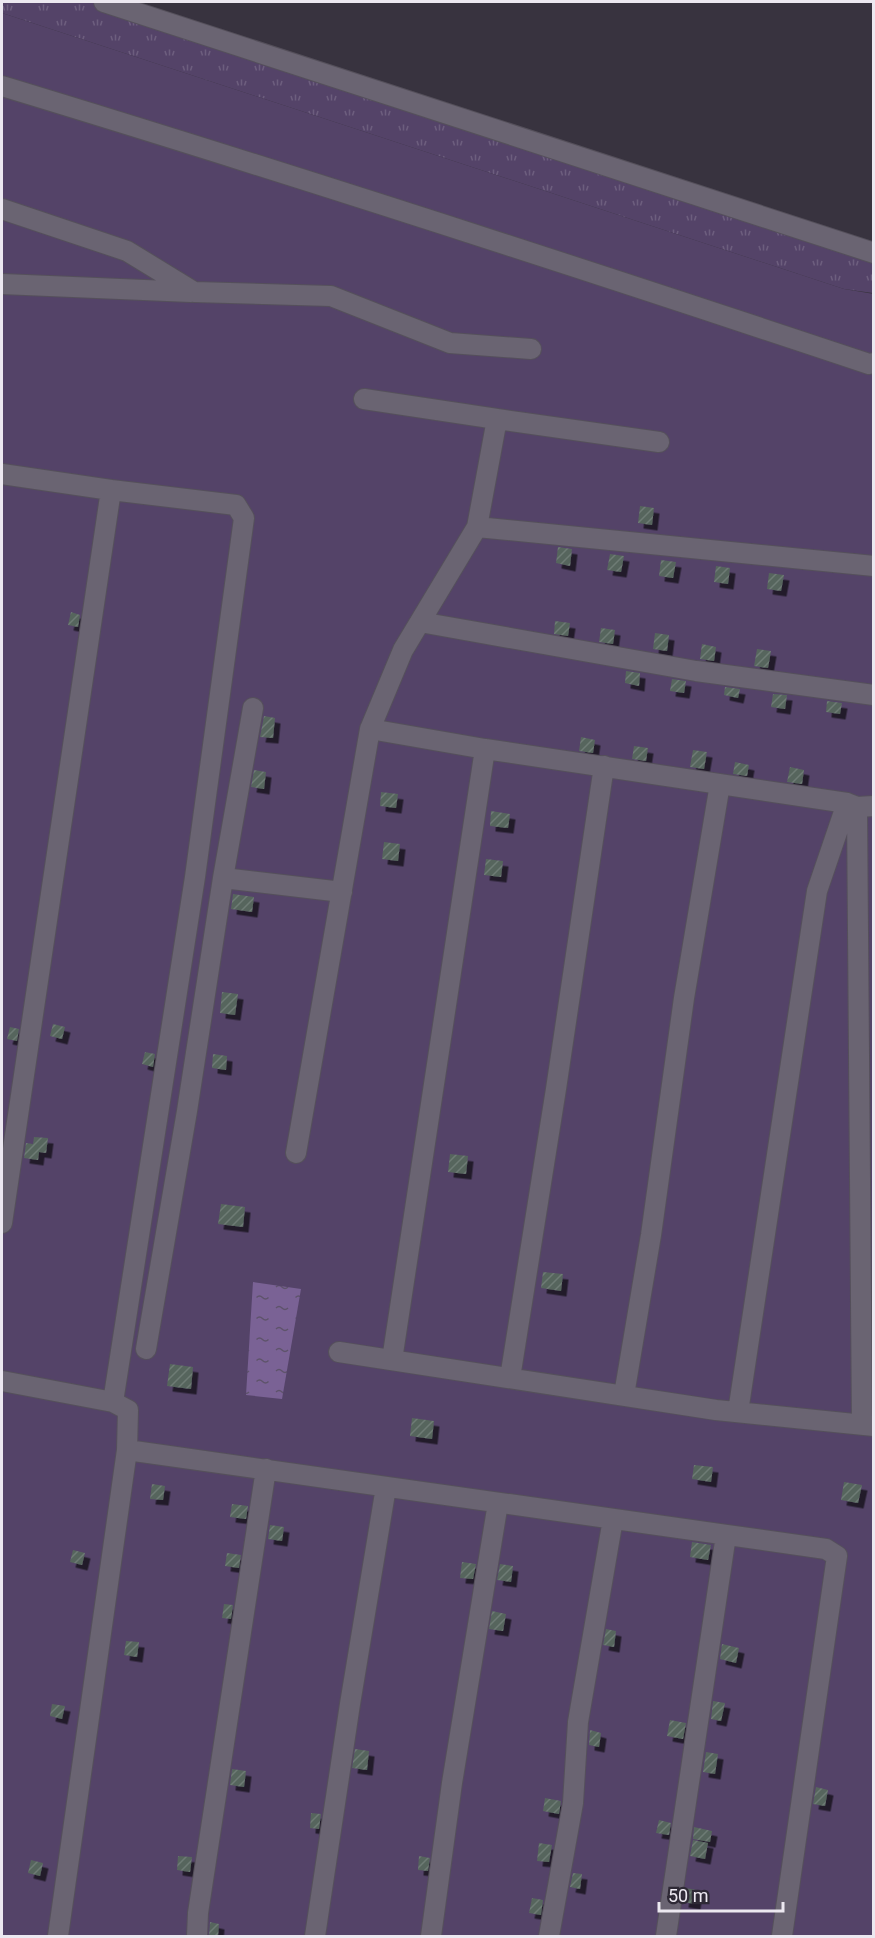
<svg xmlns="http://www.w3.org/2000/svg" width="875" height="1938" font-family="Roboto,sans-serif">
<defs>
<pattern id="grass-tufts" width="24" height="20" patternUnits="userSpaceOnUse" patternTransform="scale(1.5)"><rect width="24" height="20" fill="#544368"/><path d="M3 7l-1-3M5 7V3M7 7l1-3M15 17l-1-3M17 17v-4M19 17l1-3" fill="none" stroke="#6d5e7e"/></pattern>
<pattern id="water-ripples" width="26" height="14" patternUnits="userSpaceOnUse" patternTransform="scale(1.5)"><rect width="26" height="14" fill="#7a6295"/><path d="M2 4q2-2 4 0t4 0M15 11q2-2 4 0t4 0" fill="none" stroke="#5e536b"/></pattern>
<pattern id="building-hatch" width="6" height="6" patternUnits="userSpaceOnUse" patternTransform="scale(1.5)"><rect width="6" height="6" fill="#56655d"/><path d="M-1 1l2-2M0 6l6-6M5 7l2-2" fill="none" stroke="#6e7b75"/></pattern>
<filter id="shadow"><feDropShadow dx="5.5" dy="5.5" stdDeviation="0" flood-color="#0009"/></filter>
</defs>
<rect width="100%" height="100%" fill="#38333f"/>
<path fill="url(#grass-tufts)" d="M2,2H104L873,253V293L844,289L2,13Z"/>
<path fill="#544368" d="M2,13L844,289L874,294L873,1936H2Z"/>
<path fill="url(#water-ripples)" d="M253,1282L301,1289L282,1399L246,1395Z"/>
<path fill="url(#building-hatch)" filter="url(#shadow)" d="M640,506L654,508L652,525L638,523Z
M558,547L572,549L570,566L556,563Z
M610,554L624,556L621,572L607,570Z
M661,560L676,562L673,578L659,576Z
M716,566L730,568L728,584L714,582Z
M769,573L784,575L781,591L767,589Z
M71,612L80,615L78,627L68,625Z
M555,621L570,623L568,636L554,634Z
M601,628L615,630L613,644L599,642Z
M655,633L669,635L667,651L653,649Z
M702,644L716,647L714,661L700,659Z
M757,649L771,651L768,668L754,666Z
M626,671L640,673L639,686L625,683Z
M672,679L686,681L684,693L670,691Z
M725,687L740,689L738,698L724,695Z
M773,694L787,695L785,709L771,707Z
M827,701L842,703L840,714L826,712Z
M264,716L275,718L273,738L260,737Z
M581,737L595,740L593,753L579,751Z
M634,746L648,748L646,761L632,759Z
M693,750L707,752L704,769L690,767Z
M735,762L749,765L747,776L733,774Z
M790,767L804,770L802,784L787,782Z
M254,770L266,772L264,789L251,787Z
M381,792L398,794L396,808L380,806Z
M491,811L510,814L508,828L490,826Z
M384,842L400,844L398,861L382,859Z
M486,859L503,861L501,877L484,875Z
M233,894L254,897L252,912L231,909Z
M222,992L238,994L235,1015L220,1013Z
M53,1024L65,1027L62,1039L50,1036Z
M10,1027L19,1029L17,1041L7,1039Z
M145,1052L155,1054L153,1067L142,1064Z
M213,1054L227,1056L226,1070L212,1068Z
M34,1137L48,1138L46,1153L39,1152L38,1160L24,1158L26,1143L33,1144Z
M450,1154L468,1156L466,1174L448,1172Z
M221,1204L245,1207L243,1227L218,1224Z
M543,1272L563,1274L561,1291L541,1288Z
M170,1364L193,1367L191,1389L167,1386Z
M412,1418L434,1421L432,1439L410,1436Z
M694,1465L713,1467L711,1482L692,1479Z
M844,1482L862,1485L858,1503L841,1500Z
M152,1484L165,1486L163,1500L150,1499Z
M232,1504L248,1506L246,1519L230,1517Z
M270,1525L284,1527L282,1541L268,1539Z
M692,1542L711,1545L708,1560L690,1557Z
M73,1550L85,1553L82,1565L70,1562Z
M227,1553L241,1555L239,1568L225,1566Z
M462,1562L476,1564L473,1579L460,1578Z
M500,1564L513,1566L511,1582L497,1580Z
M224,1604L233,1605L231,1619L222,1618Z
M492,1611L506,1614L503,1631L489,1629Z
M606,1629L616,1631L614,1647L603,1645Z
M126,1641L139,1642L137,1657L124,1655Z
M722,1644L739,1648L736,1663L720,1659Z
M713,1701L725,1703L721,1721L711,1719Z
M52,1704L65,1706L62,1719L50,1716Z
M670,1720L686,1723L683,1739L667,1736Z
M590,1730L601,1733L599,1747L589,1745Z
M355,1749L369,1751L367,1770L352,1768Z
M706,1752L718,1754L715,1774L703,1772Z
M232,1769L246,1771L244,1787L230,1785Z
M816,1787L828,1790L825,1806L813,1804Z
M545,1798L561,1801L559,1814L543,1811Z
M311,1813L321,1814L319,1829L310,1828Z
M659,1820L671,1823L669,1835L656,1833Z
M694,1827L712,1831L710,1842L693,1839Z
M693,1840L708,1843L705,1859L690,1856Z
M539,1843L552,1845L549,1862L537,1861Z
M178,1856L192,1857L190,1872L177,1870Z
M419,1856L430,1858L428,1871L418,1870Z
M31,1860L43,1863L40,1876L28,1873Z
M573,1873L582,1874L580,1889L570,1887Z
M685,1888L697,1890L695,1904L683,1902Z
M532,1898L543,1900L541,1915L529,1913Z
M210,1922L219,1924L218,1936H209Z"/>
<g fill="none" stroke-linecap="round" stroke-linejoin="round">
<defs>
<path id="minor" d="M104,2L874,253
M2,86C292,174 581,268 869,364L874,363
M2,209L127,251L194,292L331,296L450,343L531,349
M2,284L191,292
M364,399L497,419
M2,474L111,490L236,505L244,518L195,877L113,1402
M477,527L497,419L659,442
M874,566L477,527L403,650L370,729L485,749L847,803L857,807L874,806
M420,622L696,671L874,695
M253,708L223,878L342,892
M857,807L862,1425
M296,1153L370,729
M2,1223L111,490
M146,1349L187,1111L223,878
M339,1352L716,1410L874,1426
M392,1360L485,749
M510,1378L556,1089L604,766
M2,1381L113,1402L128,1410L127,1450L58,1936
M624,1395L651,1235L684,998L720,784
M738,1412L817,891L847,803
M127,1450L826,1549L837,1556L782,1936
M197,1936L198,1913L266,1469
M315,1936L350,1704L386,1487
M431,1936L452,1783L498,1503
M549,1936L573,1803L578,1722L613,1519
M666,1936L726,1535"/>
</defs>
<use href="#minor" stroke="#55505b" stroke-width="22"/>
<use href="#minor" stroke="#6a6472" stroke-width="20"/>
</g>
<rect width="875" height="1938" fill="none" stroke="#ece8f0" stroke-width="6"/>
<path d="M659 1902v9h124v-9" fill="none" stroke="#ece8f0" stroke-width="3"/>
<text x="668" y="1902" font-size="18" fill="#ece8f0" stroke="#2e2935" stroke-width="4.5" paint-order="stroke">50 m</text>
</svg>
